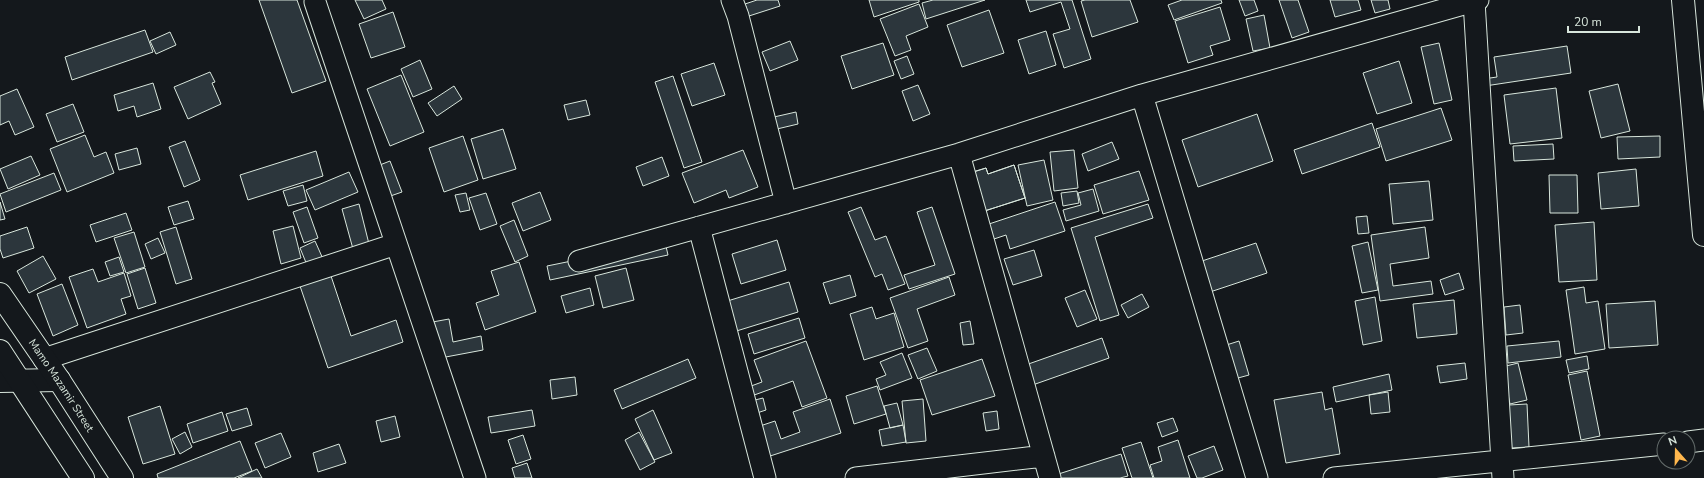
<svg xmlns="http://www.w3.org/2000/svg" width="1704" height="478" font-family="'Nunito Sans',sans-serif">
<rect width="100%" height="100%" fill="#14181c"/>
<path fill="#2c363c" stroke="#d8e6dc" d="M259,0H297L326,81L292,93Z
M355,0H382L386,9L364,19Z
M757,0H778L780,6L749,16L745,4Z
M869,0H919V2L874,17Z
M933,0H985L926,19L922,3Z
M1026,0H1072L1091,59L1064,68L1053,34L1070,29L1061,2L1030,12Z
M1085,0H1130L1138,22L1092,37L1081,1Z
M1182,0H1221L1222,3L1174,20L1168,5Z
M1239,0H1254L1258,11L1245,16Z
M1279,0H1298L1309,32L1292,38Z
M1330,0H1358L1361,10L1335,17Z
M1371,0H1388L1390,9L1375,13Z
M919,4L928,27L906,36L911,50L895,56L880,19Z
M1220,7L1230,40L1210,46L1213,55L1188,63L1175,21Z
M989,10L1004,53L962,67L947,25Z
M393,12L405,47L371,58L359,24Z
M1264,15L1270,48L1253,51L1246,19Z
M145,30L153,52L72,80L65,57Z
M1046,31L1056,65L1029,74L1018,40Z
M170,32L176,45L156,54L150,41Z
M790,41L798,60L770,71L762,52Z
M883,43L894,75L852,89L841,56Z
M1439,43L1452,100L1434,104L1421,47Z
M1567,46L1571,73L1485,86L1483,79L1497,77L1494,57Z
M907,56L914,74L901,79L894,61Z
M420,60L432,89L413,97L401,69Z
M1399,61L1412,103L1377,114L1363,73Z
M714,63L725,95L692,106L681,74Z
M210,72L215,82L212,83L221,104L188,119L174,87Z
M401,75L424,132L390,146L367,89Z
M673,76L702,162L684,168L655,82Z
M153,83L161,109L137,117L134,106L118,111L114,95Z
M1618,84L1630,131L1601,138L1589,91Z
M918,85L930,114L913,121L902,91Z
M454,86L462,99L437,116L428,103Z
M1556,88L1562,138L1510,144L1504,95Z
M17,89L34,127L15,135L9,121L0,125V96Z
M586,100L590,115L568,120L564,105Z
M73,104L84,132L57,142L46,114Z
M1441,108L1452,140L1386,161L1376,129Z
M796,112L798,124L777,129L774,117Z
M1257,114L1273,161L1198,187L1182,140Z
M1372,123L1380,147L1302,174L1294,150Z
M503,129L516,169L483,179L471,139Z
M85,135L94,157L106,152L114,173L67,192L50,149Z
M463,136L478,180L444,192L429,148Z
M1660,136V157L1618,159L1617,137Z
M185,141L200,180L184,187L169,147Z
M1112,142L1119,159L1088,171L1082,154Z
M1553,144L1554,159L1514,161L1513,146Z
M137,148L141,164L119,170L115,154Z
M743,150L758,187L729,198L726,190L694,203L682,173Z
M1074,150L1078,188L1054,191L1050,152Z
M316,151L323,176L248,200L240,175Z
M31,156L40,175L8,189L0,169Z
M662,157L669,176L643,186L636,167Z
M1044,160L1053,200L1027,206L1018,165Z
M390,161L402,192L379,200L367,170Z
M1014,165L1025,198L969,216L957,177L986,168L988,174Z
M1014,165L1025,198L969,216L957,177L986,168L988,174Z
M1636,169L1639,206L1601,209L1598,173Z
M1139,171L1149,200L1103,214L1094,185Z
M349,172L358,192L315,210L306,190Z
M54,173L61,190L6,212L0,194Z
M1549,175H1577L1578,213H1550Z
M1429,181L1433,220L1393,224L1389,184Z
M303,185L307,201L288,206L283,191Z
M1093,189L1099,211L1066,221L1063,210L1081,205L1078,193Z
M1077,191L1079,203L1063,206L1061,193Z
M540,192L551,220L523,231L512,203Z
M466,193L470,210L460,212L455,195Z
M486,193L497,224L480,230L469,198Z
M188,201L194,219L174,225L168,207Z
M0,202L5,219L0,220Z
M1055,202L1065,231L1010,249L1006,235L979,244L974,229Z
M359,204L369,244L353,249L342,209Z
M1148,204L1153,218L1095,237L1119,315L1100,321L1071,228Z
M307,207L318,238L304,243L293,212Z
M861,207L875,240L886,236L905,284L888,290L882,274L875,277L848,212Z
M932,207L955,274L909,289L904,275L935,265L917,212Z
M126,213L132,230L96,242L90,225Z
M1367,216L1369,233L1358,234L1356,217Z
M514,220L528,256L515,262L500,226Z
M1594,222L1597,280L1559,282L1555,225Z
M293,226L301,258L281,264L273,231Z
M27,227L34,248L3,258L0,249V236Z
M176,227L192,279L176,284L160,232Z
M1425,227L1429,258L1390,264L1393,286L1431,281L1433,294L1380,301L1371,235Z
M134,232L145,267L126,273L114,238Z
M158,238L165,253L151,259L145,244Z
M777,240L786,270L741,284L732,254Z
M315,241L323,259L307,265L300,248Z
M665,242L668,255L550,280L547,266Z
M1368,242L1378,290L1362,293L1352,246Z
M1256,243L1267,273L1204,294L1193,264Z
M1034,250L1042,276L1013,285L1004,259Z
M43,256L56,279L29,293L17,271Z
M119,257L124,272L110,276L105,262Z
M519,262L536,312L485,330L476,303L499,295L491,271Z
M145,268L156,303L138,309L127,274Z
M626,268L634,300L603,308L595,276Z
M93,269L98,282L124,273L131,296L121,299L126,314L87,328L69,277Z
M1459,273L1464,289L1445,295L1440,280Z
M850,275L856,296L830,304L823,283Z
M331,276L351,336L396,320L403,342L328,368L300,286Z
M949,277L955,295L917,309L928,341L908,348L890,298Z
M789,282L798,312L730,333L721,303Z
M62,284L78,325L53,336L37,294Z
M1584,287L1586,303L1598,301L1605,349L1575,354L1566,290Z
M590,288L594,305L566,313L561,296Z
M1085,290L1097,319L1077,327L1065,298Z
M1142,294L1149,307L1128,318L1121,305Z
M1375,297L1382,341L1363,345L1355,301Z
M1454,300L1457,334L1417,338L1413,304Z
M1655,301L1658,345L1609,348L1606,304Z
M1520,305L1523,333L1506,335L1504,307Z
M872,307L876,319L894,313L904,347L864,360L850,314Z
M799,318L805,338L754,354L748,334Z
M449,319L453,342L481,336L483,350L435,359L427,323Z
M970,321L974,344L963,345L960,323Z
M1102,338L1109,358L1027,387L1020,367Z
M806,341L827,398L802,407L793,381L746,398L743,389L762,382L754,360Z
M1239,341L1249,375L1227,381L1217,348Z
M1559,341L1561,357L1508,363L1507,346Z
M927,348L937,371L918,379L908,355Z
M902,353L912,378L880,390L876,379L886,375L880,362Z
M1587,356L1589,369L1569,373L1566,360Z
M688,359L696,378L622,409L614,390Z
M982,359L995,396L932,415L920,380Z
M1465,363L1467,379L1440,383L1437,366Z
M1518,363L1527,400L1510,404L1502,367Z
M1587,371L1600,436L1581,440L1568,375Z
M1389,374L1392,390L1336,402L1333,387Z
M575,377L577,395L552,399L550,380Z
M877,386L886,414L854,424L846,396Z
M1322,392L1325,410L1332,408L1340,454L1286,463L1274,400Z
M1388,392L1390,412L1371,414L1369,395Z
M763,398L766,410L751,415L747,402Z
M830,399L841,433L764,458L754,428L775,421L781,439L800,432L793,412Z
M923,399L926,441L906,443L902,401Z
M897,403L903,425L890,428L884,406Z
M1527,404L1529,447L1511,448L1509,405Z
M160,406L175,454L143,464L128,417Z
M247,408L252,425L232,431L226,414Z
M532,410L535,426L491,433L488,417Z
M653,410L672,453L654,460L635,419Z
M997,411L999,429L986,431L983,413Z
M222,412L228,431L193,443L187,424Z
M395,416L400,437L381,442L376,421Z
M1173,418L1178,431L1162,437L1157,423Z
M903,425L906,442L882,446L879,430Z
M185,432L192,447L180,454L172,439Z
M639,432L655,462L640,470L625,440Z
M281,433L291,457L265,468L255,443Z
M523,435L531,459L516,464L508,440Z
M1178,440L1190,478H1154L1150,465L1162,461L1158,447Z
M240,441L252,471L234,478H158L157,474Z
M1141,442L1153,478H1132L1122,448Z
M339,444L346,463L318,472L313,453Z
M1214,446L1223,470L1202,478H1197L1188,456Z
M1121,454L1128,476L1120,478H1046Z
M527,463L532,478H515L512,468Z
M257,469L262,478H238Z"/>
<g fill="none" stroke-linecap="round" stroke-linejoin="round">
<defs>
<path id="minor" d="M732,0L738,16L786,203
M1474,1L1503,478
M315,2L475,478
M1142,95L1257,478
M959,154L1050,478
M699,227L765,478
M579,261L959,154L1142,95L1478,0
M44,359L396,244
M1688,442L1704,440
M856,478L1044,456
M1334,478L1664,444"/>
<path id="tertiary" d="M1683,0L1704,235
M0,381L59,380"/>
<g id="primary">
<path id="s1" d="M0,294L59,380L122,478"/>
<path d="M0,351L83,478"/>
</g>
</defs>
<use href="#minor" stroke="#d8e6dc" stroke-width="23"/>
<use href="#tertiary" stroke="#d8e6dc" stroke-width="24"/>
<use href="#primary" stroke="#d8e6dc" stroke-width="24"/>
<use href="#minor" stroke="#14181c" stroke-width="21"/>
<use href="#tertiary" stroke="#14181c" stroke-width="22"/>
<use href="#primary" stroke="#14181c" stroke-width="22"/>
</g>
<g text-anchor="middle" stroke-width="3" stroke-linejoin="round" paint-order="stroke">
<g font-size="11" fill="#d8e6dc" stroke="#14181c">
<text dy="4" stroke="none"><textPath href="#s1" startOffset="110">Mamo Mazamir Street</textPath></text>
</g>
</g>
<g transform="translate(1676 450) rotate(340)"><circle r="19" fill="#14181c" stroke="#626a69"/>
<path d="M0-3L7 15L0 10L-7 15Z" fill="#ffb74d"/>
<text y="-6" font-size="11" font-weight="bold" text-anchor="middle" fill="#d8e6dc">N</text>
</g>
<path d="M1568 26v6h71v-6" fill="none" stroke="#d8e6dc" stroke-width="2"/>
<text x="1574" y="26" font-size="12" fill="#d8e6dc" stroke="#14181c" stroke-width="3" paint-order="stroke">20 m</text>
</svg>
